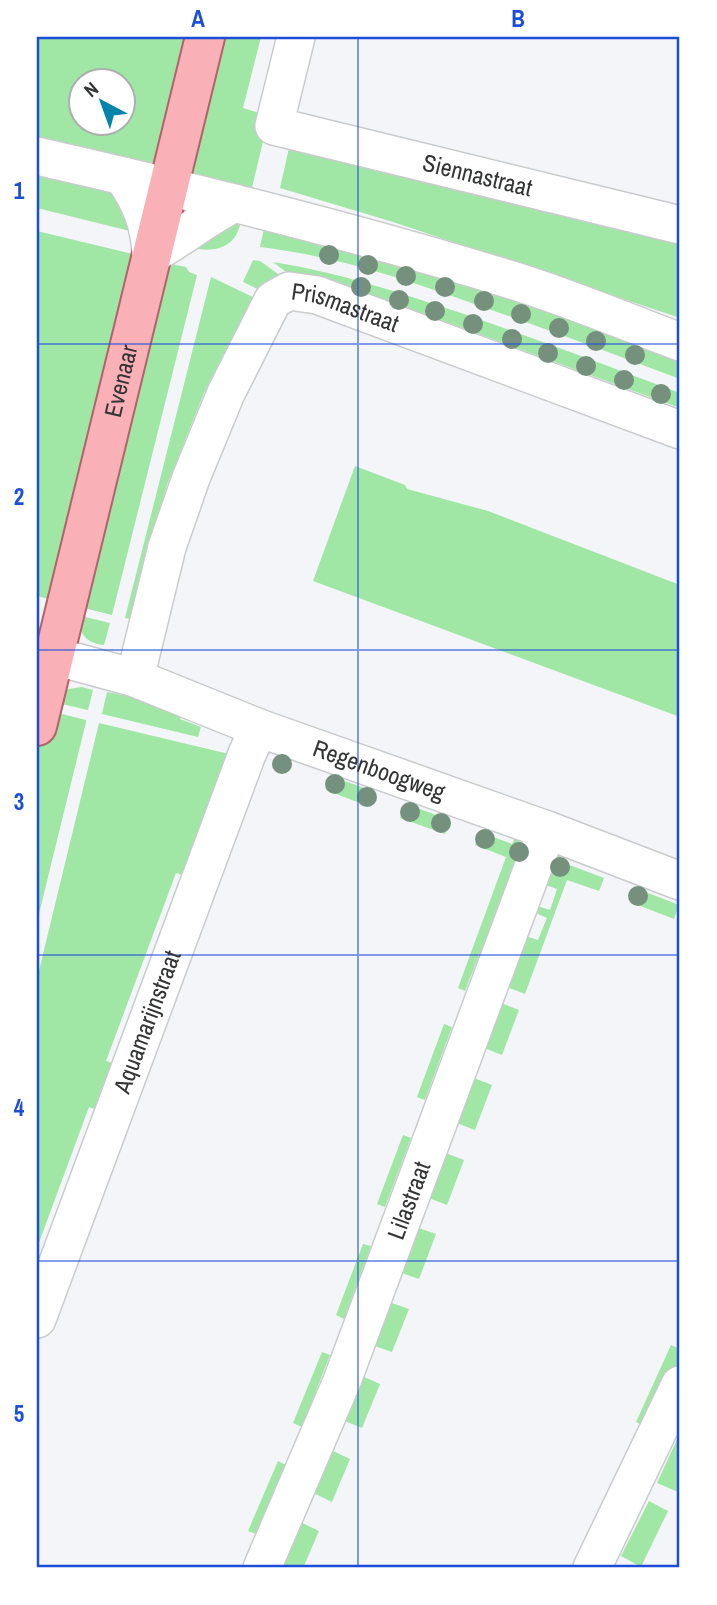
<svg xmlns="http://www.w3.org/2000/svg" width="717" height="1605" font-family="'Archivo Narrow',sans-serif">
<rect width="100%" height="100%" fill="#f3f5f8"/>
<path fill="#a0e6a5" fill-rule="evenodd" d="M37,37H195L163,170L37,139ZM80,80H122V122H80Z
M213,37H261L243,108L266,115L264,137L251,192L179,174Z
M289,148L680,242V318L393,222L280,188Z
M37,171L116,191L130,231L37,208Z
M230,224L240,225C234,250 211,253 189,247Z
M264,228L425,269L680,357V379C614,354 547,329 480,306C408,280 336,256 260,247Z
M37,231L141,256L57,601L37,596Z
M253,260L260,261L285,279L266,293L243,282Z
M273,262C338,272 401,293 464,314C536,339 608,366 680,393V408L365,292L364,294L294,278Z
M171,264L186,267L189,272L197,275L112,615L76,606L141,383Z
M211,277L261,301L256,310L248,306L204,393L167,485L145,561L139,621L125,618Z
M355,466L405,485L407,489L488,511L680,585V717L313,581Z
M77,615L110,623L104,645C85,643 79,633 77,615Z
M82,687L93,690L88,710L53,702L68,689Z
M107,692L163,703L184,710L180,719L201,727L198,737L102,714Z
M46,710L86,720V722L37,922V756Z
M99,723L233,755L188,877L176,873L106,1061L119,1065L102,1112L89,1107L37,1248V979Z
M331,776L375,792L370,807L326,790Z
M406,804L450,820L445,834L400,818Z
M480,832L512,844L516,836L524,844L489,958L479,955L465,991L458,988L506,857L475,845Z
M562,852L559,861L604,878L599,891L567,880L525,994L499,984L517,933L538,940L547,918L527,909L528,903L550,910L557,889L537,882L557,854Z
M635,888L679,905L674,919L630,902Z
M493,1000L519,1010L502,1055L477,1045Z
M444,1024L452,1027L425,1100L417,1097Z
M466,1075L492,1085L475,1130L449,1120Z
M403,1135L411,1138L385,1207L377,1204Z
M438,1150L464,1160L447,1205L421,1195Z
M410,1225L436,1234L419,1279L393,1270Z
M363,1244L371,1246L344,1319L336,1315Z
M383,1300L409,1309L392,1352L366,1343Z
M671,1345L680,1349V1360L650,1429L636,1422Z
M322,1352L330,1355L302,1427L293,1423Z
M355,1373L380,1384L362,1428L337,1418Z
M680,1433V1487L678,1492L657,1483Z
M325,1447L350,1459L332,1502L307,1490Z
M278,1461L286,1465L256,1534L248,1531Z
M649,1501L668,1511L641,1567L621,1556Z
M294,1519L319,1531L303,1568H287L275,1563Z"/>
<g fill="none" stroke-linecap="round" stroke-linejoin="round">
<defs>
<g id="minor">
<path id="s1" d="M296,37L274,126L680,225"/>
<path d="M37,156C200,193 361,233 521,283C574,300 627,322 680,342"/>
<path d="M123,176C140,201 150,224 151,255C180,239 205,218 235,203"/>
<path id="s2" d="M76,662L135,678L259,728L547,830L680,881"/>
<path id="s3" d="M135,678L167,547L191,478L226,393L273,300L289,291L317,295L680,430"/>
<path id="s4" d="M37,1319L247,754L259,728"/>
<path id="s5" d="M262,1568L342,1381L547,830"/>
<path d="M592,1568L680,1385"/>
</g>
<g id="major">
<path id="s6" d="M37,726L205,37"/>
</g>
</defs>
<use href="#minor" stroke="#c9cbcd" stroke-width="40"/>
<use href="#major" stroke="#b2626a" stroke-width="42"/>
<use href="#minor" stroke="#fff" stroke-width="37"/>
<use href="#major" stroke="#fab0b7" stroke-width="38"/>
</g>
<g fill="#75917d">
<circle cx="329" cy="255" r="10"/>
<circle cx="368" cy="265" r="10"/>
<circle cx="406" cy="276" r="10"/>
<circle cx="361" cy="287" r="10"/>
<circle cx="445" cy="287" r="10"/>
<circle cx="399" cy="300" r="10"/>
<circle cx="484" cy="301" r="10"/>
<circle cx="435" cy="311" r="10"/>
<circle cx="521" cy="314" r="10"/>
<circle cx="473" cy="324" r="10"/>
<circle cx="559" cy="328" r="10"/>
<circle cx="512" cy="339" r="10"/>
<circle cx="596" cy="341" r="10"/>
<circle cx="548" cy="353" r="10"/>
<circle cx="635" cy="355" r="10"/>
<circle cx="586" cy="366" r="10"/>
<circle cx="624" cy="380" r="10"/>
<circle cx="661" cy="394" r="10"/>
<circle cx="282" cy="764" r="10"/>
<circle cx="335" cy="784" r="10"/>
<circle cx="367" cy="797" r="10"/>
<circle cx="410" cy="812" r="10"/>
<circle cx="441" cy="823" r="10"/>
<circle cx="485" cy="839" r="10"/>
<circle cx="519" cy="852" r="10"/>
<circle cx="560" cy="867" r="10"/>
<circle cx="638" cy="896" r="10"/>
</g>
<path fill="none" stroke="#1d4ed8" stroke-width="2" stroke-opacity="0.55" d="M358,37V1568M37,344H680M37,650H680M37,955H680M37,1261H680"/>
<g text-anchor="middle" stroke-width="6" stroke-linejoin="round" paint-order="stroke">
<g font-size="24" fill="#333434" stroke="#fff">
<text dy="8" stroke="none"><textPath href="#s1" startOffset="301">Siennastraat</textPath></text>
<text dy="8" stroke="none"><textPath href="#s3" startOffset="481">Prismastraat</textPath></text>
<text dy="8" stroke="none"><textPath href="#s6" startOffset="355">Evenaar</textPath></text>
<text dy="8" stroke="none"><textPath href="#s2" startOffset="322">Regenboogweg</textPath></text>
<text dy="8" stroke="none"><textPath href="#s4" startOffset="317">Aquamarijnstraat</textPath></text>
<text dy="8" stroke="none"><textPath href="#s5" startOffset="396">Lilastraat</textPath></text>
</g>
</g>
<rect width="717" height="1605" fill="none" stroke="#ffffff" stroke-width="77"/>
<g transform="translate(102 102) rotate(319)"><circle r="33" fill="#ffffff" stroke="#adaeae" stroke-width="2"/>
<path d="M0-5L12 26L0 18L-12 26Z" fill="#0484a8"/>
<text y="-10" font-size="19" font-weight="bold" text-anchor="middle" fill="#333434">N</text>
</g>
<rect x="38" y="38" width="640" height="1528" fill="none" stroke="#1d4ed8" stroke-width="2.5"/>
<g font-size="23" text-anchor="middle" font-weight="bold" fill="#1d4ed8">
<text x="198" y="27">A</text>
<text x="518" y="27">B</text>
<text x="19" y="199">1</text>
<text x="19" y="505">2</text>
<text x="19" y="810">3</text>
<text x="19" y="1116">4</text>
<text x="19" y="1422">5</text>
</g>
</svg>
